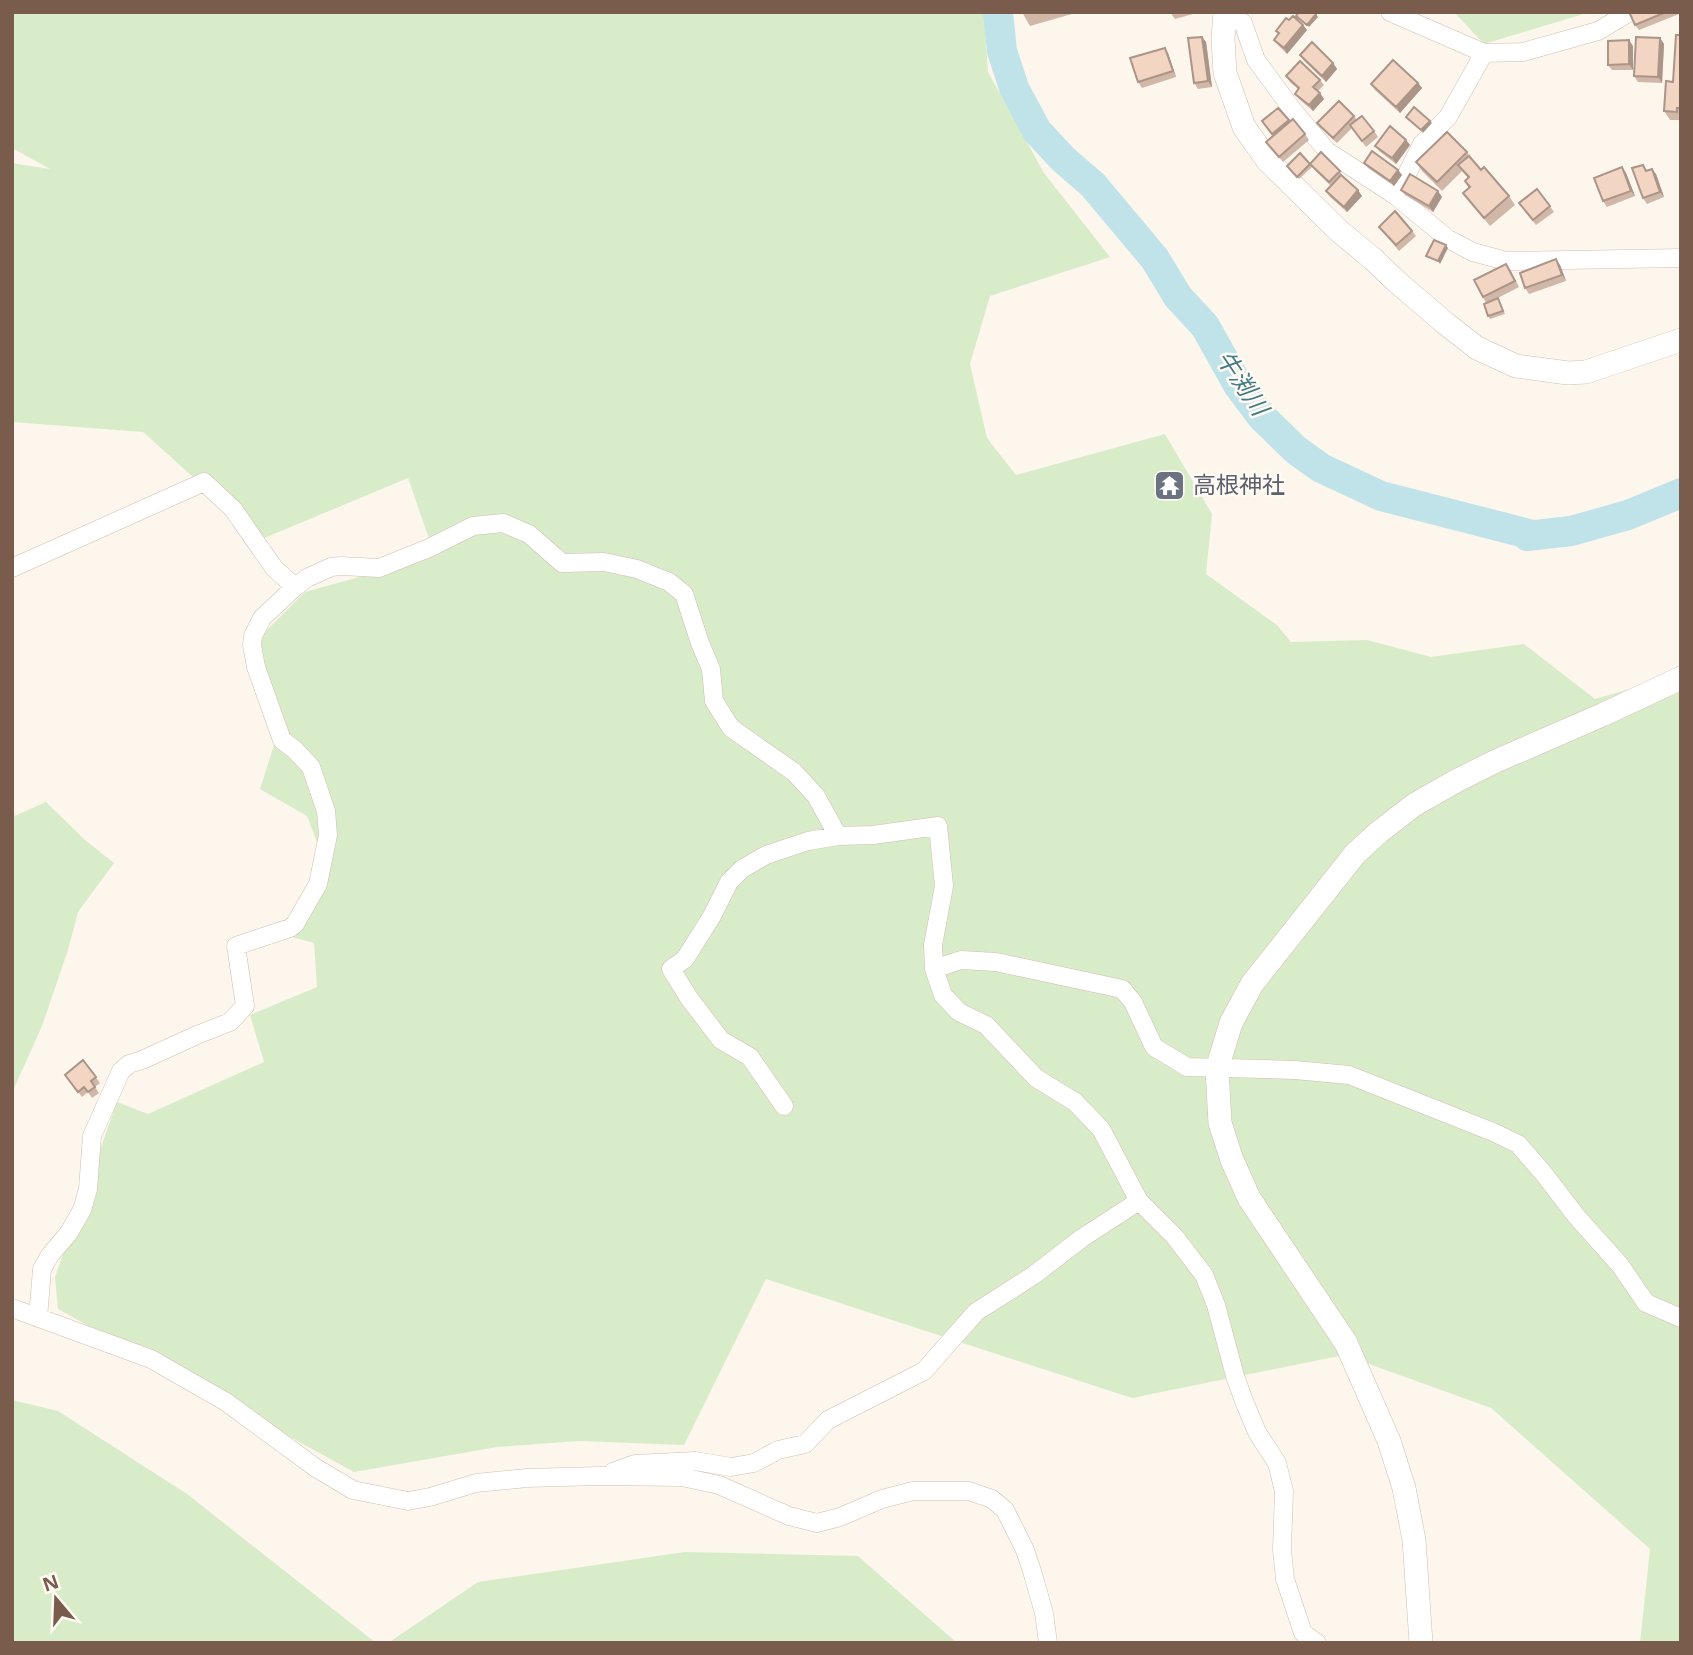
<svg xmlns="http://www.w3.org/2000/svg" width="1693" height="1655" font-family="'Noto Sans','Noto Sans JP',sans-serif">
<rect width="100%" height="100%" fill="#fdf6ec"/>
<path fill="#d8ecc9" d="M12,12H984L988,72L1044,173L1110,257L990,296L970,364L987,438L1016,475L1165,434L1212,514L1206,574L1277,625L1291,642L1367,640L1431,657L1524,644L1595,699L1681,674V1643H1640L1650,1549L1491,1408L1344,1355L1132,1398L766,1279L684,1445L579,1441L497,1447L354,1472L58,1309L55,1277L117,1102L148,1114L264,1062L250,1015L317,987L314,943L292,937L300,926L323,858L307,816L260,789L275,742L259,638L305,592L435,556L408,478L262,539L143,432L12,422V163L50,169L12,148Z
M1454,12H1590L1484,44Z
M46,802L85,840L114,863L78,912L68,950L42,1026L12,1093V817Z
M12,1400L58,1411L187,1494L376,1643H12Z
M685,1552L858,1556L957,1643H388L478,1582Z"/>
<g fill="none" stroke-linecap="round" stroke-linejoin="round">
<path stroke="#bfe3e8" stroke-width="30" d="M998,12L1002,51L1014,88L1037,131L1063,159L1093,185L1155,259L1178,297L1205,326L1238,385L1262,417L1296,450L1321,468L1381,496L1529,534L1527,536L1571,531L1628,515L1681,493"/>
<defs>
<path id="minor" d="M1390,12L1484,53
M1225,16L1243,23L1256,60L1292,109L1327,151L1396,196L1448,239L1473,252L1506,261L1681,258
M1396,196L1422,144L1448,117L1484,53L1523,52L1598,31L1630,12
M12,568L204,482L233,509L274,568L295,587
M934,969L961,960L996,962L1122,989L1133,1002L1154,1047L1187,1067L1295,1070L1349,1075L1493,1132L1518,1144L1544,1174L1577,1217L1620,1265L1646,1303L1681,1318
M784,1106L750,1057L721,1040L689,998L671,969L685,959L712,916L729,882L742,869L766,855L808,841L838,836L873,835L938,826L944,886L933,945L934,969L943,995L959,1012L986,1025L1036,1078L1075,1102L1101,1129L1139,1201L1175,1237L1204,1275L1216,1305L1235,1376L1244,1401L1257,1432L1277,1463L1284,1491L1282,1550L1285,1579L1303,1633L1317,1643
M12,1308L151,1359L226,1402L316,1468L353,1490L408,1501L430,1497L476,1483L527,1478L599,1476L682,1477L719,1485L789,1516L817,1523L840,1517L882,1499L913,1491H969L992,1499L1005,1510L1025,1550L1032,1571L1044,1613L1048,1643
M38,1318L42,1269L50,1255L68,1234L82,1210L88,1189L92,1136L121,1071L129,1064L142,1060L197,1035L230,1022L245,1006L236,946L290,928L295,924L318,884L328,835L326,811L311,767L295,750L282,740L256,667L252,645L253,636L262,618L295,587L307,578L331,567L341,566L379,568L429,548L473,526L503,523L529,534L562,563L604,562L637,569L669,582L684,594L700,643L711,669L714,701L731,728L794,772L816,796L838,836
M613,1472L635,1464L695,1461L731,1467L754,1463L778,1450L805,1444L828,1420L924,1371L976,1312L1034,1275L1082,1238L1139,1201"/>
<path id="tertiary" d="M1225,12L1223,39L1225,73L1244,127L1268,161L1339,231L1373,259L1397,282L1445,323L1477,348L1516,366L1568,373L1586,372L1681,340
M1421,1643L1414,1540L1404,1488L1389,1441L1346,1343L1249,1198L1232,1160L1220,1123L1217,1069L1231,1023L1252,984L1355,854L1379,832L1414,805L1456,781L1496,761L1602,715L1681,678"/>
</defs>
<use href="#minor" stroke="#d1beb0" stroke-width="19"/>
<use href="#tertiary" stroke="#d1beb0" stroke-width="24"/>
<use href="#minor" stroke="#fff" stroke-width="18"/>
<use href="#tertiary" stroke="#fff" stroke-width="23"/>
</g>
<path fill="#d1b7a8" d="M1022,12H1071L1072,14L1030,26Z
M1170,12H1200L1175,19Z
M1635,12H1678L1679,14L1639,30L1635,25Z
M1289,20L1303,25L1307,30L1287,54L1278,45L1274,40L1278,34L1276,31Z
M1681,35V120H1670L1664,111L1673,82Z
M1202,37L1206,42L1212,87L1198,89L1194,83Z
M1660,38L1664,44L1662,83L1638,82L1634,76Z
M1633,46V70H1612L1608,65Z
M1168,53L1176,77L1142,88L1138,82Z
M1300,55L1333,63L1337,69L1326,82L1304,61Z
M1286,76L1320,80L1324,85L1318,91L1324,99L1313,111L1299,99L1295,94L1298,89L1290,82Z
M1418,83L1422,88L1400,113L1375,90L1371,84Z
M1278,108L1290,122L1305,134L1309,140L1283,162L1266,142L1274,136L1262,121Z
M1354,116L1357,120L1374,131L1378,137L1366,147L1352,128L1337,143L1321,128L1317,123Z
M1406,140L1410,145L1396,164L1379,151L1375,146Z
M1467,152L1481,170L1509,196L1515,205L1490,226L1463,193L1469,188L1465,181L1468,178L1462,171L1442,191L1422,171L1416,162Z
M1364,163L1398,170L1402,175L1394,186L1368,168Z
M1310,164L1312,167L1299,179L1289,169Z
M1310,164L1340,171L1343,177L1362,196L1347,212L1330,197L1326,191L1331,186L1314,169Z
M1622,167L1626,173L1635,196L1607,207L1603,201Z
M1647,171L1656,174L1664,197L1647,204L1643,198Z
M1537,189L1554,212L1536,225L1519,203Z
M1401,190L1442,197L1433,212L1405,195Z
M1379,227L1412,231L1416,236L1399,251Z
M1560,265L1566,281L1529,294L1525,288Z
M1510,269L1519,287L1490,302L1498,298L1505,314L1490,319L1488,316L1486,303L1483,297Z
M83,1060L100,1083L95,1087L99,1093L92,1098L88,1092L82,1097L65,1075Z"/>
<path fill="#aa9588" d="M1316,14L1318,17L1309,27L1307,25Z
M1303,25L1307,30L1287,54L1284,48Z
M1202,37L1206,42L1212,87L1208,81Z
M1660,38L1664,44L1662,83L1658,77Z
M1629,40L1633,46V70L1629,64Z
M1165,48L1168,53L1176,77L1173,71Z
M1333,63L1337,69L1326,82L1322,76Z
M1418,83L1422,88L1400,113L1396,107Z
M1320,93L1324,99L1313,111L1309,105Z
M1430,121L1432,123L1423,133L1421,130Z
M1406,140L1410,145L1396,164L1392,158Z
M1622,167L1626,173L1635,196L1631,191Z
M1652,169L1656,174L1664,197L1660,192Z
M1398,170L1402,175L1394,186L1390,181Z
M1358,190L1362,196L1347,212L1344,207Z
M1438,191L1442,197L1433,212L1429,206Z
M1446,245L1448,248L1440,264L1438,261Z
M1556,259L1560,265L1566,281L1562,275Z"/>
<path fill="#f3d5c3" stroke="#aa9588" stroke-width="2" d="M1299,12H1313L1316,14L1307,25L1296,16Z
M1635,12H1666L1635,25L1630,14Z
M1293,16L1303,25L1284,48L1274,40L1279,33L1276,31L1286,18L1289,20Z
M1676,35H1681V108H1677V112L1664,111L1666,81L1673,82Z
M1202,37L1208,81L1194,83L1188,38Z
M1636,37L1660,38L1658,77L1634,76Z
M1629,40V64L1608,65V41Z
M1312,42L1333,63L1322,76L1300,55Z
M1165,48L1173,71L1138,82L1130,58Z
M1393,60L1418,83L1396,107L1371,84Z
M1300,61L1320,80L1313,87L1320,93L1309,105L1295,94L1299,88L1286,76Z
M1339,101L1354,116L1333,138L1317,123Z
M1414,107L1430,121L1421,130L1406,117Z
M1278,108L1289,120L1272,134L1262,121Z
M1362,116L1374,131L1362,141L1350,125Z
M1293,119L1305,134L1279,157L1266,142Z
M1390,126L1406,140L1392,158L1375,146Z
M1447,132L1467,152L1437,182L1416,162Z
M1372,151L1398,170L1390,181L1364,163Z
M1321,152L1340,171L1329,182L1310,164Z
M1300,153L1310,164L1297,177L1287,166Z
M1469,156L1481,170L1484,167L1509,196L1484,218L1463,193L1470,187L1465,181L1469,177L1458,165Z
M1643,165L1646,171L1652,169L1660,192L1643,198L1632,168Z
M1622,167L1631,191L1603,201L1594,178Z
M1410,174L1438,191L1429,206L1401,190Z
M1341,175L1358,190L1344,207L1326,191Z
M1537,189L1550,206L1533,220L1519,203Z
M1395,211L1412,231L1396,245L1379,227Z
M1434,240L1446,245L1438,261L1426,256Z
M1556,259L1562,275L1525,288L1520,273Z
M1506,264L1515,281L1483,297L1474,280Z
M1498,298L1503,311L1488,316L1484,304Z
M83,1060L96,1077L91,1081L95,1087L88,1092L84,1087L78,1092L65,1075Z"/>
<defs>
<symbol id="temple-square" viewBox="-11 -11 22 22"><rect x="-9" y="-9" width="18" height="18" rx="4" fill="#6b7280" stroke="#fffaf3"/><path d="M0-6L5-2H3V0L6.5 2.5H4V6H1.5V3h-3V6H-4V2.5H-6.5L-3 0V-2H-5Z" fill="#fff"/></symbol>
</defs>
<g fill-rule="evenodd">
<use href="#temple-square" x="1152" y="468" width="35" height="35"/>
</g>
<g text-anchor="middle" stroke-width="5" stroke-linejoin="round" paint-order="stroke">
<g font-size="23" fill="#5b616d" stroke="#fffaf3" text-anchor="start">
<text x="1193" y="493">高根神社</text>
</g>
<g font-size="24" font-style="italic" fill="#437c86" stroke="#fffaf3">
<text transform="translate(1242 383) rotate(56)" y="8">牛渕川</text>
</g>
</g>
<rect width="1693" height="1655" fill="none" stroke="#7a5c4d" stroke-width="28"/>
<g transform="translate(56 1599) rotate(341)" stroke="#fffaf3" stroke-width="5" paint-order="stroke">
<path d="M0-5L12 26L0 18L-12 26Z" fill="#7a5c4d"/>
<text y="-10" font-size="19" font-weight="bold" text-anchor="middle" fill="#7a5c4d">N</text>
</g>
</svg>
